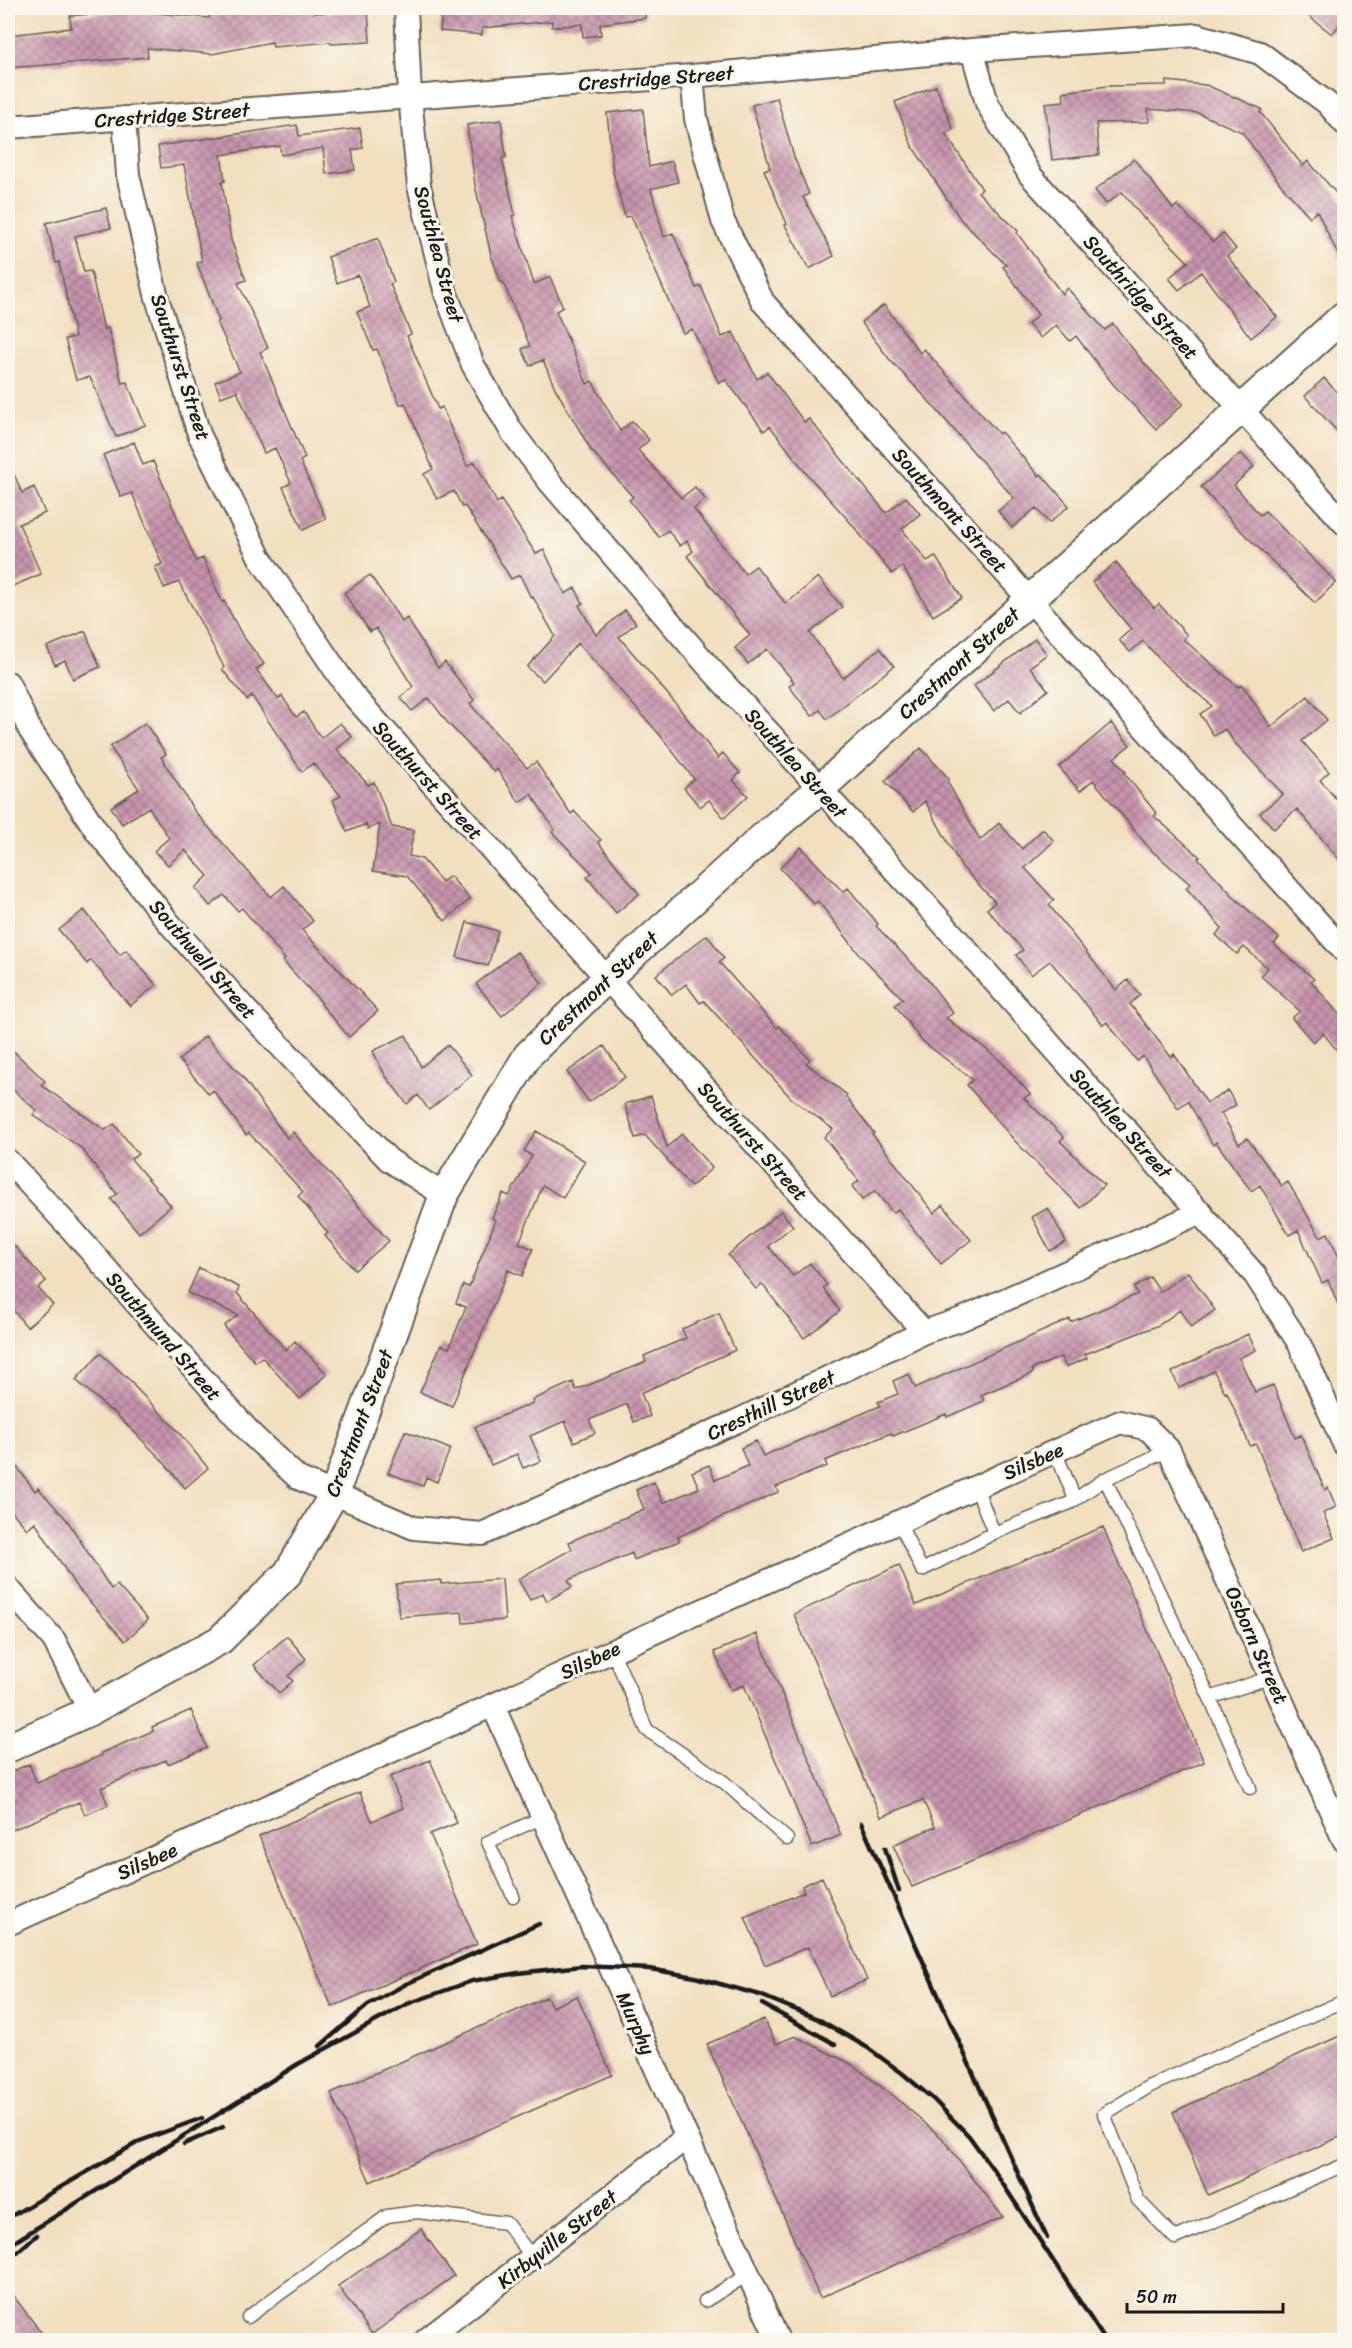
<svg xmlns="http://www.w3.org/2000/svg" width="1352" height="2348" font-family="Sriracha,sans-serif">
<defs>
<pattern id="building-cross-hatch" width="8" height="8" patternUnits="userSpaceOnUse" patternTransform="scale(1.5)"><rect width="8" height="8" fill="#c794ad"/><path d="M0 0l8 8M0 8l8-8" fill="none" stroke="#a1788c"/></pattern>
</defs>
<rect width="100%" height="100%" fill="#fbf7ec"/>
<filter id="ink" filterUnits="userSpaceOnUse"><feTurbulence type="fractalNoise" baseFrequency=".0167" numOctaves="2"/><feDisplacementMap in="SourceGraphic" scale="12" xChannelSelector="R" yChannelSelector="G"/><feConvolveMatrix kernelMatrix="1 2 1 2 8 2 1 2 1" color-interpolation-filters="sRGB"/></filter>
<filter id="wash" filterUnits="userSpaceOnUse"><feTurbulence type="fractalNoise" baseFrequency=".008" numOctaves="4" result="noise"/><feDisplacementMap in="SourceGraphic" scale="24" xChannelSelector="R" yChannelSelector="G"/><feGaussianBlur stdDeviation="1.35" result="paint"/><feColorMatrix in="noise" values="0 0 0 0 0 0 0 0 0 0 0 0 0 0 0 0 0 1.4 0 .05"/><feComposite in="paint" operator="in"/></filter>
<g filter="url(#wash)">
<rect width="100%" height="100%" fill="#f1dfbf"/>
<g id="blocks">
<path fill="url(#building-cross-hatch)" d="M207,8H247L248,11L314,8V13L368,10L370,42L331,44V42L273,47L272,42L212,54L147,48L148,57L8,68V35L71,28L70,16L144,9V12L209,18Z
M442,8H645V18L600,24L601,35L583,37L582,24L552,27V21L482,28V35L440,31Z
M1298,8H1344V19L1332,34Z
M1166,81L1206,85L1262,109L1260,112L1303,166L1308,161L1344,202V267L1317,211L1310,217L1281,185L1242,132L1198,113L1148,109L1149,122L1096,123L1099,155L1052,160L1045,103L1064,101L1063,92L1108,86L1166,85Z
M936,86L953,129L945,133L982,189L978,192L1018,231L1017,233L1062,294L1067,288L1105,330L1113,324L1144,363L1183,404L1156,429L1113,384L1076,336L1070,341L1056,325L1041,338L1028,324L1038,315L1003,267L1006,265L961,220L912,146L895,102Z
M777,98L794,157L809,194L803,197L834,256L809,269L785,225L787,224L764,170L770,168L752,105Z
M643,109L649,167L672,161L678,182L651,189L664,237L673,233L696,288L701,286L722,337L733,332L757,379L767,372L804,422L809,419L886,513L906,497L920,514L902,529L927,561L935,556L962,598L933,616L902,566L892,574L850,522L806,473L770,426L764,431L726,380L719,383L692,329L683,333L631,216L625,217L613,172L607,113Z
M501,120L506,157L502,158L515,215L512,216L534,284L550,277L563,307L556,311L587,384L592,381L620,431L632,421L649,440L638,450L681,498L695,487L705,499L694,509L745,574L756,566L786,604L818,577L842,607L810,633L843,678L880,648L894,666L827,719L820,710L812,716L789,686L794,682L767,649L748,664L735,648L750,635L687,556L693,551L687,541L680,546L668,530L659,537L629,500L633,497L591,450L555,388L543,360L530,366L522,349L530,346L503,282L501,283L491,255L475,185L467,125Z
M297,125L299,136L360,128L363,148L352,150L355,170L326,174L323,148L281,155L280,146L221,155L225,181L222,182L231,240L246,280L238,283L268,348L260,352L305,458L300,461L326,519L303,530L283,487L291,483L275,448L264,453L237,391L221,397L215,382L240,372L217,322L219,321L197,263L202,261L184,165L161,168L158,146Z
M1134,159L1173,209L1177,205L1213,242L1223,233L1236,249L1227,256L1277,317L1251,338L1201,272L1179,290L1169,278L1188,262L1145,218L1144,219L1122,192L1106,204L1095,190Z
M106,208L111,228L75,236L84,272L91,271L104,330L108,328L122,383L127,382L145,425L116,437L90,377L76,380L65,339L75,337L59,262L56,263L46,223Z
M378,238L394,282L390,284L411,334L407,336L438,409L442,407L467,466L475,462L497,503L501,500L536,554L544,550L565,594L575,588L583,603L579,605L596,635L625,610L636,623L619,637L676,704L718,758L723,753L740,773L733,780L748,796L724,818L709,800L700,807L684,788L694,779L660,735L578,643L543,681L527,667L555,636L533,597L531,598L520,575L511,579L465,506L462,507L454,491L437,499L424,474L433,469L405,403L400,405L377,349L373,350L357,312L370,307L358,275L337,283L328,257Z
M884,305L920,353L924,349L999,434L1001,432L1039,476L1041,474L1069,506L1049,523L1036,508L1012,528L998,511L1014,498L927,399L890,360L861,322Z
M1324,378L1344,400V439L1305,396Z
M134,442L143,465L153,461L196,561L203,558L222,602L224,601L242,635L264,664L256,669L278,699L282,696L296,717L304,712L321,738L340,723L352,737L337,749L368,785L374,782L392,827L414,830L409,856L422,859L442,882L450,876L470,899L445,921L407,876L373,871L380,824L368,829L366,824L347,832L333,800L341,796L313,763L302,772L252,696L247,700L222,669L224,667L179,582L164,588L155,567L162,564L132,493L121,497L103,455Z
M1241,453L1254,467L1234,485L1260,515L1265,511L1336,582L1315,603L1234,524L1201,487Z
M8,460L22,493L34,487L45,513L19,524L41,574L8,588Z
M1116,562L1154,608L1159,604L1187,635L1183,639L1238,687L1242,685L1271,727L1308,696L1327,720L1302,741L1329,772L1320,780L1344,808V865L1297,809L1274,829L1260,813L1283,794L1234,742L1225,729L1214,736L1200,714L1212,706L1164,664L1143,641L1130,652L1119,640L1131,629L1092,582Z
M370,575L402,622L407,618L438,668L445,662L474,700L470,704L527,768L536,762L571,814L574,811L601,840L598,842L639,894L616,913L587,877L592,873L552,832L555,830L531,794L519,802L497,769L494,772L447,722L429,698L412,711L400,697L413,687L376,628L370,632L344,593Z
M85,631L100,667L73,679L65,660L55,665L47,647Z
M1035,639L1047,654L1030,667L1048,690L1020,713L1009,699L994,711L974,686Z
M145,723L166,754L161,757L195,812L271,897L284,886L313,921L302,930L378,1011L349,1037L321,1004L322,1003L283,961L285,959L242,908L238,911L224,895L210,906L195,888L208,876L185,850L168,865L154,851L169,838L149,807L122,824L111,807L139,789L110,747Z
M1111,723L1130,745L1114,758L1126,772L1124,773L1157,814L1154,816L1200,857L1198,858L1237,900L1279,938L1274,944L1314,979L1311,981L1344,1020V1059L1323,1033L1313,1042L1292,1018L1300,1011L1261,976L1268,968L1244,947L1237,954L1216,935L1222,928L1186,888L1190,884L1150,849L1093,780L1080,791L1059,767Z
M921,748L949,779L947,781L980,840L999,823L1022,849L1043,829L1054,841L1025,868L1054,900L1049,905L1116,990L1128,980L1140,995L1130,1004L1171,1057L1174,1054L1207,1103L1228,1091L1236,1105L1221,1113L1239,1144L1247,1138L1282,1186L1288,1182L1320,1237L1328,1233L1344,1269V1319L1328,1280L1322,1283L1298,1230L1289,1235L1260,1185L1251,1191L1216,1142L1213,1145L1188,1101L1178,1108L1143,1056L1137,1061L1107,1022L1103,1025L1050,961L1031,975L1016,955L1023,950L987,909L995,902L961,866L925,801L913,812L885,781Z
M801,847L843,892L848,888L878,924L876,926L927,979L953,1013L946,1018L1000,1060L1030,1094L1024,1098L1064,1137L1060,1141L1104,1185L1081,1208L1015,1141L967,1085L973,1080L921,1040L895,1005L903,999L860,955L818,901L814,904L780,868Z
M84,910L120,955L126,950L156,985L130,1006L91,960L87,964L59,930Z
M467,922L498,931L488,966L457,957Z
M707,935L724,958L719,962L777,1028L779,1026L810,1060L806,1063L847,1095L846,1097L874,1133L872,1134L934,1213L943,1205L971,1240L941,1264L898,1209L893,1213L875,1191L862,1200L852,1186L859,1181L824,1137L833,1129L791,1098L704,1001L700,1003L686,984L672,995L656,975Z
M517,952L542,983L502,1016L476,984Z
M406,1035L421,1067L448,1045L472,1075L429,1110L418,1095L407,1104L385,1075L373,1051Z
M205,1036L241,1075L287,1138L293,1132L389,1241L355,1270L325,1236L328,1233L298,1196L303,1192L249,1133L246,1135L213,1090L209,1094L179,1060Z
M8,1046L45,1081L41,1085L105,1130L114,1124L138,1154L131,1159L171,1206L139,1233L111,1199L117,1194L81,1148L33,1115L37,1111L8,1085Z
M604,1046L625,1077L589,1102L567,1072Z
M651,1096L667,1147L682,1134L712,1168L691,1187L645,1135L635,1138L625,1104Z
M536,1131L585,1161L563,1198L543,1185L519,1243L533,1249L522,1276L508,1270L452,1406L420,1392L441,1345L449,1348L466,1307L456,1303L463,1285L469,1287L496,1220L492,1218L503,1193L509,1196L532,1156L524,1151Z
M1048,1208L1066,1242L1050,1251L1032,1217Z
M781,1211L793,1226L768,1246L793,1276L810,1263L827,1285L823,1288L840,1311L804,1338L762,1284L756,1289L728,1255Z
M8,1239L46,1281L38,1288L53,1305L27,1327L8,1304Z
M199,1268L239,1287L237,1293L286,1350L295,1341L327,1374L300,1399L262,1357L255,1362L224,1326L238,1315L188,1293Z
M1188,1272L1215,1310L1191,1327L1180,1310L1159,1325L1085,1354L1087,1358L1066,1367L1061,1357L1032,1369L1033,1373L981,1395L984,1401L947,1417L946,1414L893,1436L891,1433L825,1461L827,1466L776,1487L778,1492L678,1537L679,1541L634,1560L632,1553L568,1580L572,1587L547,1601L543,1593L530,1600L518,1579L572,1549L569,1542L644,1509L636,1490L654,1482L663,1503L699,1488L692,1472L709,1465L715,1480L748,1466L741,1448L756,1441L763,1456L880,1406L878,1402L898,1394L893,1381L909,1374L915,1388L1070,1319L1071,1322L1138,1294L1134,1288L1150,1277L1160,1292Z
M719,1313L735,1350L641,1393L650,1416L634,1422L627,1404L589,1420L595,1433L574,1442L565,1421L530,1436L541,1461L523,1468L517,1454L491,1465L475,1427L533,1403L532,1400L573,1382L576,1390L646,1362L644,1356L686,1338L682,1329Z
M1248,1334L1256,1350L1239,1358L1255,1392L1273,1385L1295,1438L1301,1435L1325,1490L1328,1488L1336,1507L1323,1513L1334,1538L1301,1552L1256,1444L1250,1446L1227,1392L1225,1393L1214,1371L1179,1388L1172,1372Z
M100,1353L134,1384L133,1385L175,1428L208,1468L185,1488L161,1459L112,1410L111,1411L76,1380Z
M405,1431L450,1449L437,1482L426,1477L423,1486L388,1473Z
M8,1455L35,1491L38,1488L67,1520L111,1589L117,1585L148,1620L125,1641L75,1585L35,1522L27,1529L8,1507Z
M1103,1527L1204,1762L912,1887L893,1845L935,1827L923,1800L881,1817L794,1614L899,1565L916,1605Z
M502,1579L505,1620L463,1623L462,1612L399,1617L396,1584L441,1580V1584Z
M757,1634L841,1835L812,1847L744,1685L731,1690L714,1652Z
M287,1636L306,1659L288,1676L293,1681L279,1693L254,1665Z
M191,1710L207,1748L168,1764L166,1760L101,1788L108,1805L85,1815L79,1802L12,1830L8,1819V1797L14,1794L8,1773L29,1764L37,1783L102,1755L101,1753L153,1731L152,1727Z
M430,1760L457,1823L430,1834L477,1944L332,2007L259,1836L360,1792L372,1821L403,1808L390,1777Z
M822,1877L867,1980L830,1996L808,1947L765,1965L745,1917L804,1892L802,1886Z
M577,1996L612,2075L370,2182L331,2093L547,1997L552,2007Z
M764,2019L776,2044L795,2036L851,2064L895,2097L942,2138L1003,2217L820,2298L707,2044Z
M1344,2034V2135L1208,2195L1173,2112Z
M421,2229L454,2276L372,2334L338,2286Z
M8,2289L47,2340H8Z"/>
</g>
</g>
<g filter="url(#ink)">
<use href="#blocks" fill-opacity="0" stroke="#676055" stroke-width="1.5"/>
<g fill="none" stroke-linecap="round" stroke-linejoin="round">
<defs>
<path id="service" d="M1055,1451L1075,1499
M1105,1479L1210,1698L1250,1788
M976,1487L994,1533
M899,1522L922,1570L994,1533L1070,1503L1105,1479L1169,1450
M612,1650L647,1730L724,1782L787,1839
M1210,1698L1271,1677
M513,1896L488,1842L543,1817
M1344,2001L1150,2086L1104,2114L1138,2200L1175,2238L1344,2165
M705,2301L749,2274
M248,2317L387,2216L417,2212L506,2223L533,2258"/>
<path id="minor" d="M406,8L410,97L419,186L446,294L473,365L512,432L549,481L708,666L923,901L1255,1275L1299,1343L1344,1444
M972,50L987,103L1030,175L1344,523
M692,76L696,119L723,221L763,302L1344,951
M124,118L128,175L157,298L199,434L260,558L351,693L924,1332
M8,127L692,76L972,50L1197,35L1260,53L1327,103L1344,123
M8,683L30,730L96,830L169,923L247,1011L389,1160L444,1195
M8,1161L73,1231L253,1436L298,1478L414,1528L482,1534L735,1422L924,1332L962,1319L1201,1212
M8,1588L54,1640L90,1711
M493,1706L778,2340
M8,1924L1120,1422L1148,1429L1169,1450L1344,1840
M426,2340L687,2137"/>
<path id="tertiary" d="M8,1748L90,1711L220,1640L288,1573L335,1492L444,1195L528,1055L606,979L772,829L820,789L1344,316"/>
</defs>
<use href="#service" stroke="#676055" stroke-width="15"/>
<use href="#minor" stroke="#676055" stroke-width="26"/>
<use href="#tertiary" stroke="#676055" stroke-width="32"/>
<use href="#service" stroke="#fff" stroke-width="12"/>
<use href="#minor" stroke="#fff" stroke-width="22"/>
<use href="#tertiary" stroke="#fff" stroke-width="28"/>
<path stroke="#1c1c1c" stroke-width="4.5" d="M861,1823L1047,2238
M885,1848L899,1891
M762,2004L835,2044
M320,2046L368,2005L406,1984L539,1924
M184,2144L223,2127
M8,2218L140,2141L202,2118
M8,2246L298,2064L407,2004L472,1981L518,1973L582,1966L650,1969L695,1977L760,1995L818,2019L868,2048L902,2073L933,2099L969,2136L995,2172L1105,2340
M8,2260L37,2235"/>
</g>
</g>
<g text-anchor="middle" stroke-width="6" stroke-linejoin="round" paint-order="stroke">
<g font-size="20" fill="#1c1c1c" stroke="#fbf7ec">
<text transform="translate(656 78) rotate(-4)" y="7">Crestridge Street</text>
<text transform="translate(172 115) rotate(-4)" y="7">Crestridge Street</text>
<text transform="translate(439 254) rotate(75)" y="7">Southlea Street</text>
<text transform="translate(1141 297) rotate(48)" y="7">Southridge Street</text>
<text transform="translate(181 367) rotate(72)" y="7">Southurst Street</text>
<text transform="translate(950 510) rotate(48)" y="7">Southmont Street</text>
<text transform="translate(959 663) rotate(-42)" y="7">Crestmont Street</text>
<text transform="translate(796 763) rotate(48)" y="7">Southlea Street</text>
<text transform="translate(428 780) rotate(48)" y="7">Southurst Street</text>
<text transform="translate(203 959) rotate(49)" y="7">Southwell Street</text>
<text transform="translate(598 988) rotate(-43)" y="7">Crestmont Street</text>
<text transform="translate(1121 1123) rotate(48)" y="7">Southlea Street</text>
<text transform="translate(753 1141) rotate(48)" y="7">Southurst Street</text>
<text transform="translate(164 1336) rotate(49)" y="7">Southmund Street</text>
<text transform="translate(771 1405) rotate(-25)" y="7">Cresthill Street</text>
<text transform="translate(359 1423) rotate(-69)" y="7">Crestmont Street</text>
<text transform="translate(1033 1461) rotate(-24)" y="7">Silsbee</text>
<text transform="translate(1257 1645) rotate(66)" y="7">Osborn Street</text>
<text transform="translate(590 1660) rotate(-25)" y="7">Silsbee</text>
<text transform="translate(147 1861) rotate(-24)" y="7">Silsbee</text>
<text transform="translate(636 2023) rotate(66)" y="7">Murphy</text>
<text transform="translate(557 2239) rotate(-38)" y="7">Kirbyville Street</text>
</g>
</g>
<rect width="1352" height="2348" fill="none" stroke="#fbf7ec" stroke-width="30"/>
<path d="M1127 2303v9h156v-9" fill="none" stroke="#1c1c1c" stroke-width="3"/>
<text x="1136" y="2303" font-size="18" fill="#1c1c1c" stroke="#fbf7ec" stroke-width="4.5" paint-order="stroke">50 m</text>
</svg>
